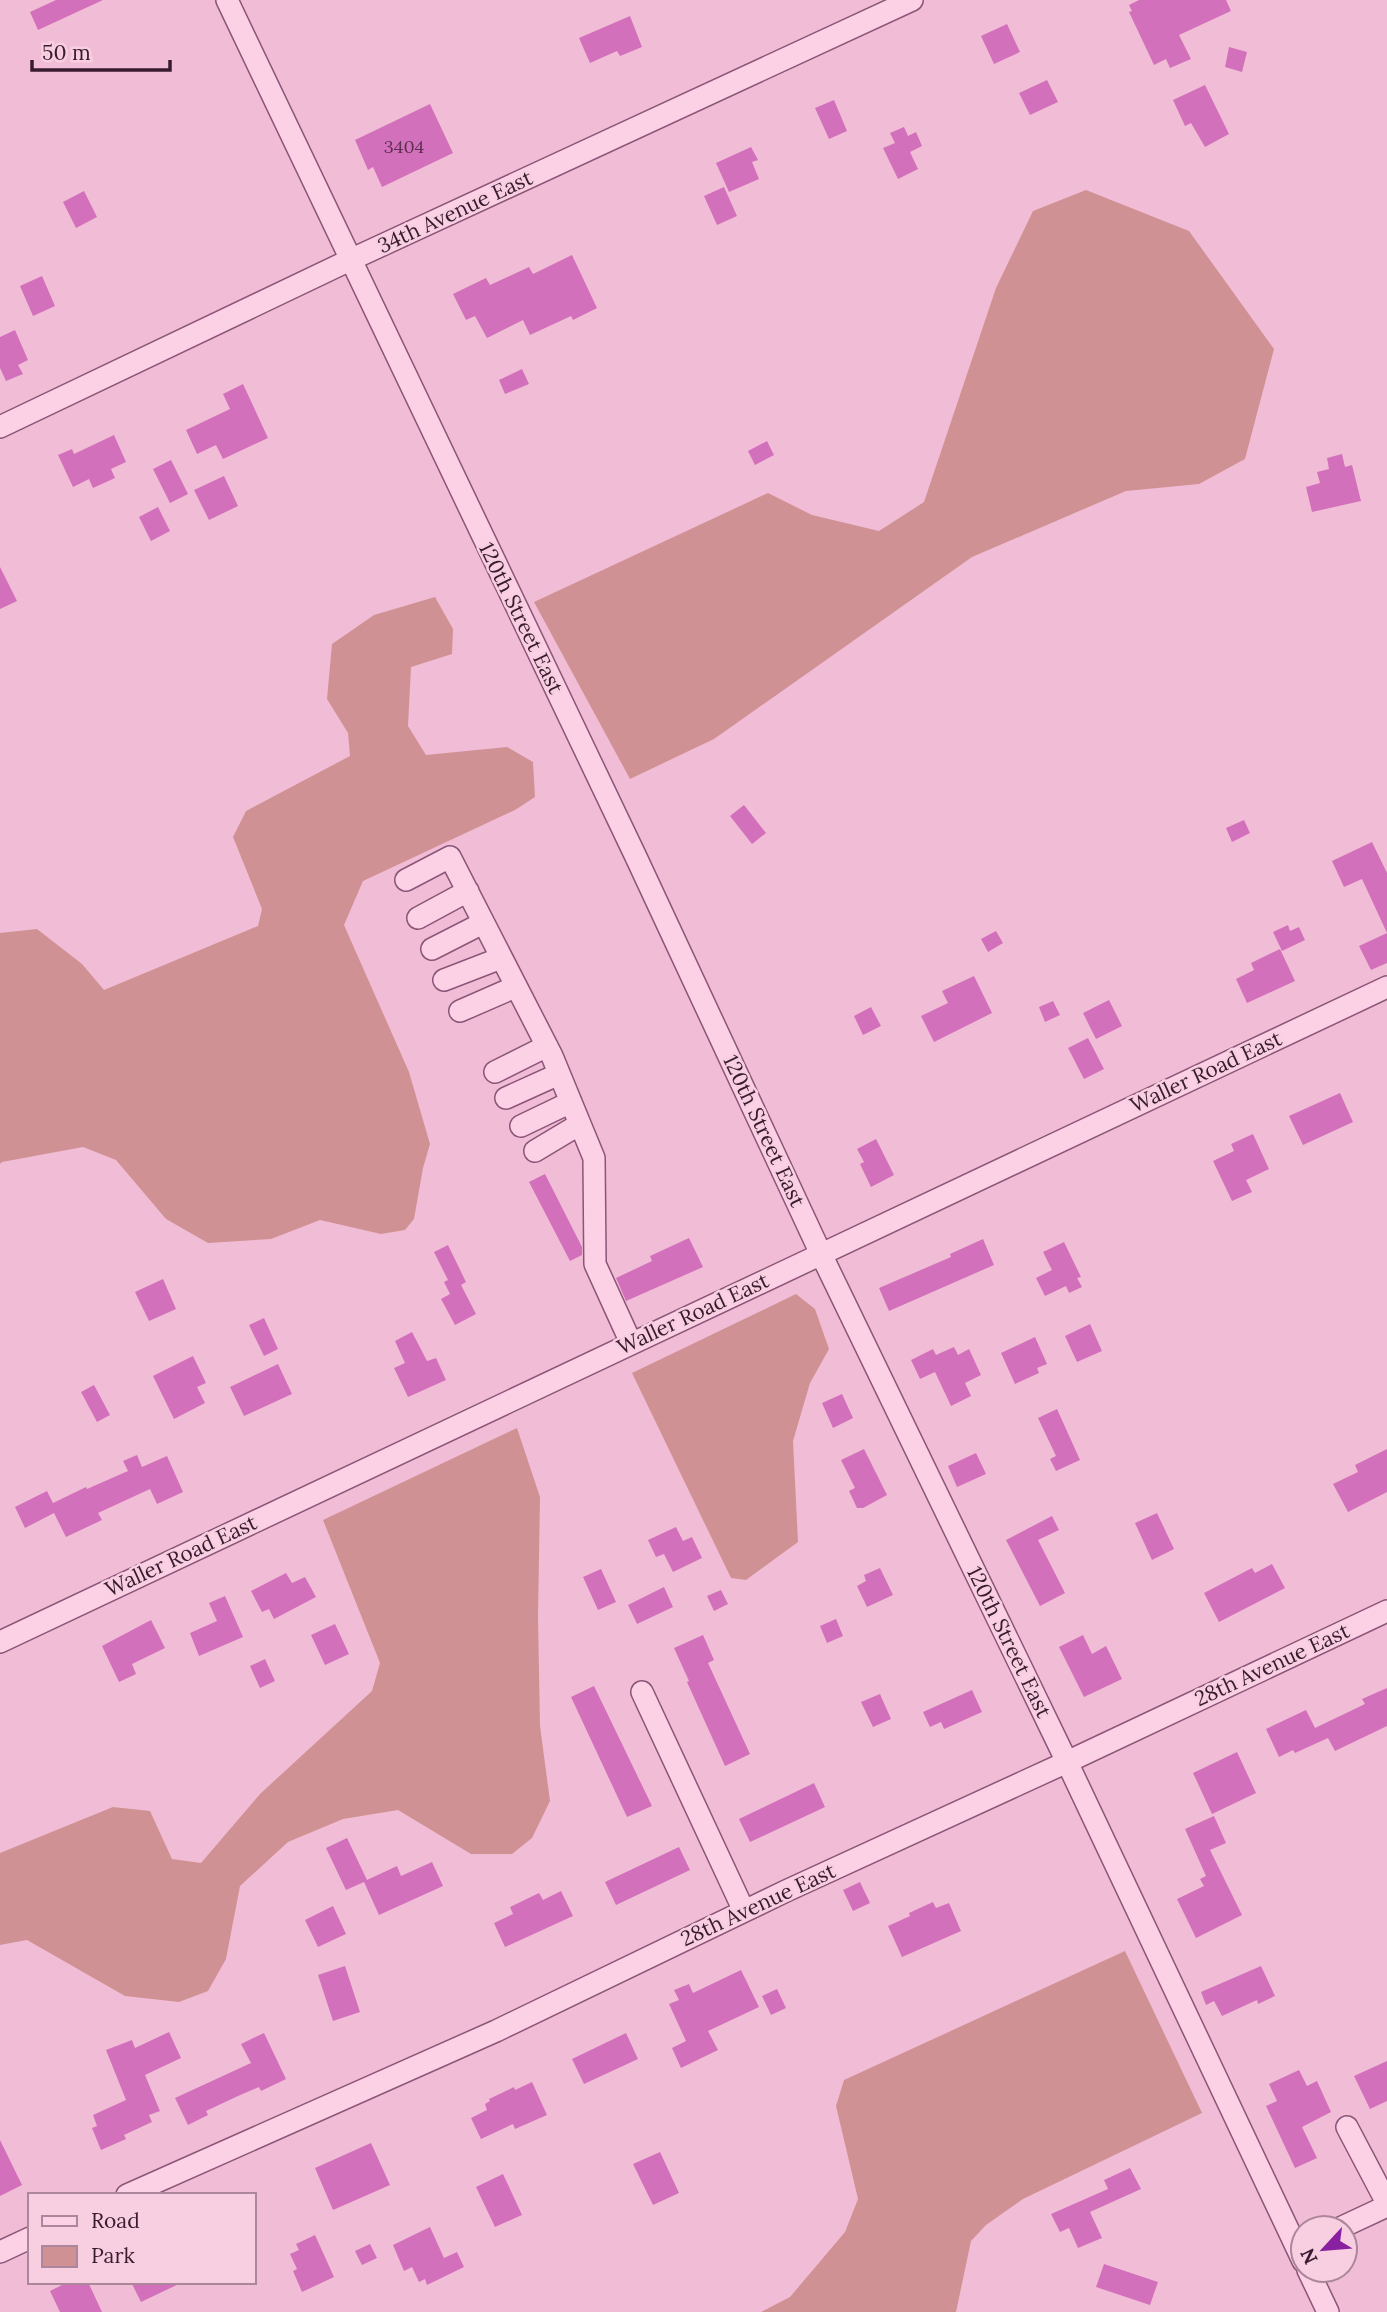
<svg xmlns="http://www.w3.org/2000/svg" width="1387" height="2312" font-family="Lora,serif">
<rect width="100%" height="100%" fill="#f1bdd6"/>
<path fill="#d09194" d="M1086,190L1189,231L1274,349L1245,459L1199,484L1126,491L972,557L714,739L630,779L534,602L768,493L812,515L879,531L924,502L996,288L1033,211Z
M435,597L453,629L452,654L411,667L408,726L426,755L507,747L533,762L535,797L515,810L363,881L344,925L409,1072L430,1144L423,1168L414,1219L405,1230L381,1234L320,1220L271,1239L208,1243L166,1219L116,1160L83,1147L2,1162L0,1164V933L37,929L82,964L104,990L258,926L262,909L233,837L246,811L350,756L348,733L327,699L332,644L374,615Z
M796,1294L815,1309L829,1349L810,1383L793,1441L798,1542L746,1580L731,1578L632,1373Z
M517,1428L540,1497L538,1616L540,1726L550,1801L532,1838L512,1854H471L398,1810L343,1819L288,1842L240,1886L226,1959L208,1991L179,2002L125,1996L27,1940L0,1945V1853L113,1807L150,1811L172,1859L201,1863L260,1794L372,1691L380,1663L323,1520Z
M1125,1951L1202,2113L1023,2199L986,2225L971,2241L956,2312H761L790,2297L845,2232L858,2199L836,2106L844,2080Z"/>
<path fill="#d370bb" d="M56,0H103L38,30L30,12Z
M1139,0H1226L1231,11L1179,35L1191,59L1170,68L1166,59L1154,65L1129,12L1132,11L1129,5Z
M630,16L642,47L620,56L617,51L590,63L579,38Z
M1007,24L1020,52L994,64L981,36Z
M1229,47L1247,52L1242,72L1225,67Z
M1047,80L1058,102L1030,115L1019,93Z
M1205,85L1229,134L1205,147L1191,123L1185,126L1173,100Z
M834,100L847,131L829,139L815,108Z
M430,104L453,153L382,187L373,167L368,170L355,140Z
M904,127L908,136L916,132L922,146L910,152L918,169L898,179L883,148L895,143L890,133Z
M751,147L758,160L752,162L759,179L729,192L716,163Z
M724,187L737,216L717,225L704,196Z
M84,191L97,217L76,228L63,202Z
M572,255L597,308L573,320L571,316L530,335L523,320L487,338L475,316L466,320L453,294L486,278L490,285L529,267L533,274Z
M42,276L55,306L33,316L20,286Z
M15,330L28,360L18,365L23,374L6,381L0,368V337Z
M522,369L529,384L505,394L499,380Z
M243,384L268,438L223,459L216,445L197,454L186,430L230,409L223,394Z
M114,435L126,462L111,469L115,478L93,488L89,479L73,487L58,455L72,449L74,454Z
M767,441L774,455L755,465L748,451Z
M1342,454L1345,467L1352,465L1361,501L1312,512L1306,487L1320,483L1317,472L1329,469L1327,458Z
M171,460L188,494L170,503L153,469Z
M224,476L238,506L209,520L194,490Z
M158,507L170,531L151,541L139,517Z
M0,567L17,601L0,609Z
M744,805L766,833L752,844L730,816Z
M1244,820L1250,833L1232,842L1226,828Z
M1372,842L1387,873V963L1371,970L1359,946L1387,933L1362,879L1344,887L1332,861Z
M1288,925L1290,931L1299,927L1305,940L1282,951L1273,932Z
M996,931L1003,943L988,952L981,939Z
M1280,949L1295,981L1247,1003L1236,979L1254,970L1251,963Z
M974,976L992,1013L934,1042L921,1016L948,1003L942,991Z
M1109,1000L1122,1026L1096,1039L1083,1013Z
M1053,1001L1060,1015L1045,1022L1039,1007Z
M871,1007L881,1026L863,1035L854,1016Z
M1088,1038L1104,1069L1084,1079L1068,1048Z
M1340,1093L1353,1122L1303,1145L1289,1116Z
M1253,1134L1269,1169L1246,1180L1252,1192L1232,1201L1213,1161L1234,1151L1231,1144Z
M876,1139L894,1175L871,1187L860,1164L864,1162L857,1149Z
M545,1174L582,1247V1255L570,1261L529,1182Z
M689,1238L703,1267L626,1301L616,1278L652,1261L650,1256Z
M983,1239L994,1265L889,1311L879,1288L951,1257L950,1254Z
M1064,1242L1081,1277L1077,1278L1082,1287L1069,1293L1066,1286L1045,1296L1036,1278L1052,1270L1043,1252Z
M448,1245L466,1282L461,1285L476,1314L455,1325L441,1299L450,1294L444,1282L448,1280L434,1252Z
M163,1279L176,1309L149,1321L135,1292Z
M264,1318L278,1349L264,1356L249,1325Z
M1090,1324L1102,1351L1077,1362L1065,1336Z
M412,1332L427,1361L436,1358L446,1380L408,1397L394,1368L405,1363L395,1341Z
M1035,1337L1047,1364L1037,1368L1039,1373L1015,1384L1001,1353Z
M954,1347L958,1355L969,1349L981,1375L965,1383L971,1396L951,1406L935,1372L920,1379L911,1360L933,1349L936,1355Z
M193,1356L206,1383L197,1387L205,1403L174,1419L153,1376Z
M278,1364L292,1394L244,1416L230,1387Z
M94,1385L110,1415L97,1422L81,1392Z
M842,1394L853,1418L833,1428L822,1403Z
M1057,1409L1080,1460L1056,1471L1050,1459L1056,1456L1038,1418Z
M864,1449L887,1495L863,1508H857L849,1491L855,1488L841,1460Z
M1387,1449V1492L1348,1512L1333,1484L1358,1472L1355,1465Z
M976,1453L986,1474L957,1487L948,1466Z
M137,1455L142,1467L167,1456L183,1492L157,1504L150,1489L98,1513L102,1520L66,1537L54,1513L25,1528L15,1507L47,1491L53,1503L86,1487L87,1489L128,1471L123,1461Z
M1157,1513L1174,1549L1152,1560L1135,1523Z
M1052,1516L1059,1530L1038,1540L1065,1593L1040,1606L1006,1540Z
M676,1527L683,1541L692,1537L702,1558L673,1572L664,1554L656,1557L648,1540Z
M1272,1564L1285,1588L1219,1622L1204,1593L1252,1568L1255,1573Z
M880,1568L893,1595L867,1607L857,1586L866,1581L864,1575Z
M601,1569L616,1602L598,1610L583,1577Z
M286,1573L292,1583L305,1577L316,1597L274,1619L269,1609L262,1612L251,1591Z
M664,1587L673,1607L637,1624L628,1605Z
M721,1590L728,1604L714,1611L707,1596Z
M225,1596L243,1637L199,1656L190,1633L217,1621L209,1603Z
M836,1619L843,1636L827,1643L820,1626Z
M151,1620L165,1648L132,1664L136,1674L119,1682L102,1646Z
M335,1624L349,1654L325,1665L311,1635Z
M703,1635L714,1660L708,1663L750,1754L725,1766L687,1682L689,1681L674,1648Z
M1083,1635L1092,1654L1106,1646L1122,1679L1084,1697L1059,1647Z
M265,1659L275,1681L260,1688L250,1666Z
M594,1686L652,1806L627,1817L571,1697Z
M1387,1688V1726L1335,1751L1328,1738L1295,1753L1293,1750L1279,1757L1266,1729L1306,1710L1315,1728L1365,1704L1362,1699Z
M972,1690L982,1712L944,1729L941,1722L930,1727L923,1712Z
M880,1694L891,1719L873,1727L861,1702Z
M1237,1752L1256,1793L1212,1814L1193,1773Z
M814,1783L825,1807L750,1842L739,1819Z
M1214,1816L1226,1843L1210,1850L1242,1915L1196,1938L1177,1899L1204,1886L1200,1879L1206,1876L1185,1829Z
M347,1838L367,1880L397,1866L401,1876L432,1862L443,1886L379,1915L364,1882L346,1890L326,1848Z
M679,1847L690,1870L616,1905L605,1882Z
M860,1882L870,1903L853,1911L843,1890Z
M561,1891L573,1916L505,1947L494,1923L513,1914L510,1907L539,1893L543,1900Z
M933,1902L936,1908L949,1903L961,1931L902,1957L888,1926L910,1916L909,1913Z
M333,1906L346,1934L318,1947L305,1920Z
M345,1966L360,2012L333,2021L318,1975Z
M1261,1966L1275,1996L1258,2004L1257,2000L1222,2016L1214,2001L1206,2005L1201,1992Z
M741,1970L759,2007L708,2031L718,2050L681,2068L672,2048L686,2041L669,2004L679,2000L674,1990L689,1984L693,1993Z
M777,1989L786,2008L771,2015L762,1996Z
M169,2032L181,2058L145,2075L160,2111L149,2115L152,2122L124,2135L126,2139L101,2150L92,2128L97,2126L93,2115L126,2100L106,2050L132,2040L135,2048Z
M264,2033L286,2079L261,2091L259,2087L238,2096L206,2111L208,2115L188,2125L175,2098L251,2063L241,2044Z
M626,2033L638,2059L584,2084L572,2059Z
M1387,2061V2101L1370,2109L1354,2076Z
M1299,2070L1307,2086L1317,2081L1331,2112L1302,2127L1317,2158L1295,2168L1266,2106L1277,2101L1269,2084Z
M532,2082L547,2115L515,2129L513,2124L481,2139L471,2118L487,2110L485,2104L490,2101L489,2099L514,2087L515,2090Z
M0,2140L22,2185L0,2196Z
M371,2143L390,2185L333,2210L315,2168Z
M660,2152L679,2193L653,2205L633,2164Z
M1130,2168L1141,2189L1090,2212L1102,2238L1078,2248L1069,2228L1060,2232L1051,2214L1108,2189L1104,2180Z
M503,2174L522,2215L495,2227L476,2187Z
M430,2227L444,2258L457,2252L464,2267L427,2285L425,2279L419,2282L412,2267L404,2271L393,2245Z
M315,2235L334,2277L302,2292L293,2271L297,2269L290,2254L299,2250L296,2244Z
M370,2244L377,2258L362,2265L355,2251Z
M1104,2264L1158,2282L1150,2305L1096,2287Z
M68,2282H88L102,2312H60L50,2291Z
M131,2282H183L141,2302Z"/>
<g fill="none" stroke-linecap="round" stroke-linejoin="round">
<defs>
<path id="minor" d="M227,0L636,857L821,1254L1067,1762L1303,2261
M0,427L350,260L912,0
M406,880L450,857L552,1056L594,1158L595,1264L631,1343
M418,918L468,891
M432,949L483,923
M444,980L501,958
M460,1011L515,987
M495,1072L547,1046
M506,1098L559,1074
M521,1126L571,1102
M535,1151L580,1124
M0,1642L1387,987
M642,1692L744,1911
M1347,2127L1387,2203
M127,2195L496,2031L786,1891L1067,1762L1387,1611
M1340,2228L1387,2206
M0,2252L30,2238
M1308,2270L1328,2312"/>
</defs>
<use href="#minor" stroke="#8b5578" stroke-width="24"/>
<use href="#minor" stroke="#fcd1e5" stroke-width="21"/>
</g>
<g text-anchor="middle" stroke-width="5" stroke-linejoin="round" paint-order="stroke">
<g font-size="18" fill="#603053">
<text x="404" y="153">3404</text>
</g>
<g font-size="21" fill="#391b30" stroke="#f8cee1">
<text transform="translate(455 212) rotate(-25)" y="7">34th Avenue East</text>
<text transform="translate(521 618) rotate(64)" y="7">120th Street East</text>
<text transform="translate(1206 1072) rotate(-25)" y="7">Waller Road East</text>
<text transform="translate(764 1131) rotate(65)" y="7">120th Street East</text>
<text transform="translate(693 1314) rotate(-25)" y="7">Waller Road East</text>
<text transform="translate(181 1556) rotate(-25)" y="7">Waller Road East</text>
<text transform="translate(1009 1642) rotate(64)" y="7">120th Street East</text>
<text transform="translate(1272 1665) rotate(-25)" y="7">28th Avenue East</text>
<text transform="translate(758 1905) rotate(-25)" y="7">28th Avenue East</text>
</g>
</g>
<rect x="28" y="2193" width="228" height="91" fill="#f8cee1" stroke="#ac869a" stroke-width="2"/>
<rect x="42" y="2216" width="35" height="10" fill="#fcd1e5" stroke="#ac869a" stroke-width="2"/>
<text x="91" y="2228" font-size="21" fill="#391b30">Road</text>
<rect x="42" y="2246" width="35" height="21" fill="#d09194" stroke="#ac869a" stroke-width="2"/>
<text x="91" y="2263" font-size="21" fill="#391b30">Park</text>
<g transform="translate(1324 2249) rotate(244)"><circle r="33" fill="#f8cee1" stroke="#ac869a" stroke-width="2"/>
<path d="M0-5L12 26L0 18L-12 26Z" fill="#88209f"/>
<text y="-10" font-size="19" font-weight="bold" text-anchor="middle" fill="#391b30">N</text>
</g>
<path d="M32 60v10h138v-10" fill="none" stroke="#391b30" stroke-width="3.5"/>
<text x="42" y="60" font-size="21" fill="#391b30" stroke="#f8cee1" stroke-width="5" paint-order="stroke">50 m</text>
</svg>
